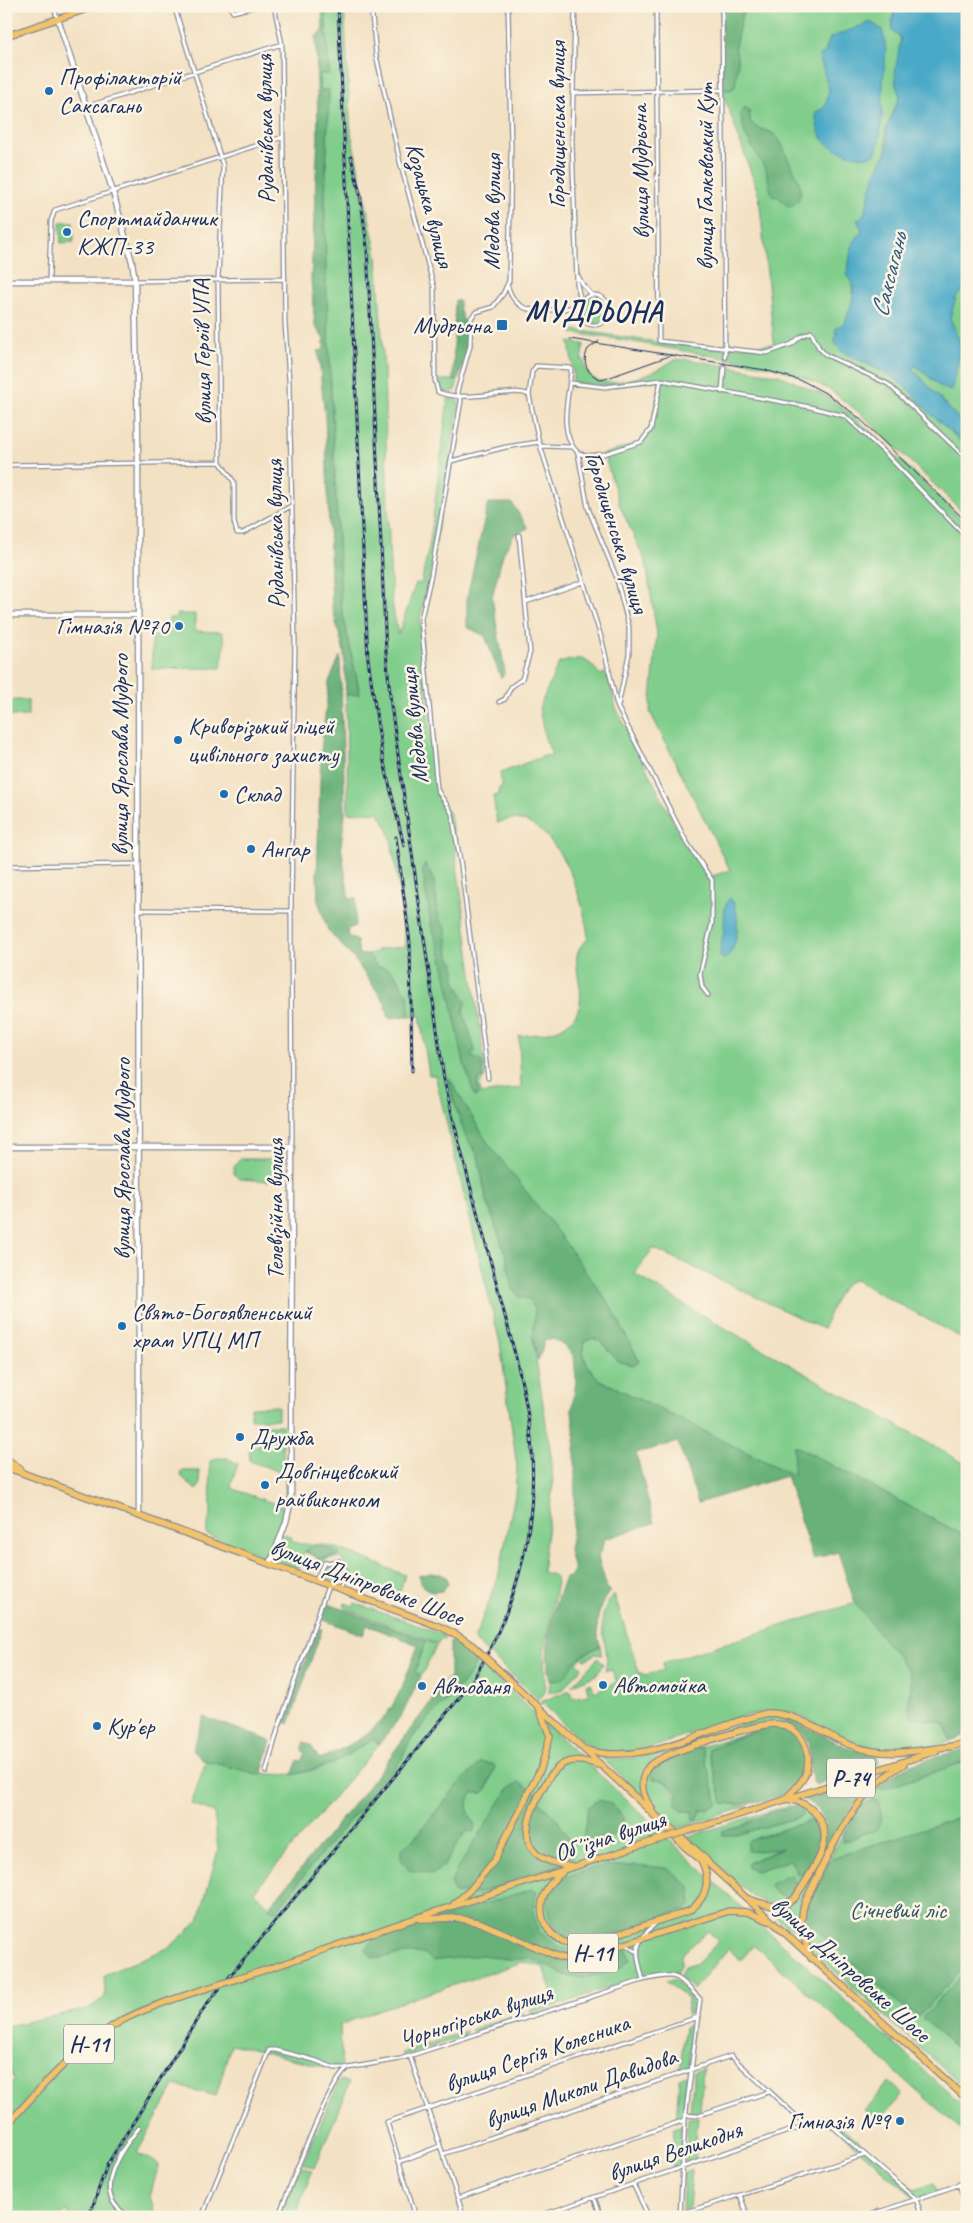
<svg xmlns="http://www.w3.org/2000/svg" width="973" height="2223" font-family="Caveat,sans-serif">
<rect width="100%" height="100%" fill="#fcf5e5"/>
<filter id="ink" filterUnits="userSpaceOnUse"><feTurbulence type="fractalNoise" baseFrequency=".02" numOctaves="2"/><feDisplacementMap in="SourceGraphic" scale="10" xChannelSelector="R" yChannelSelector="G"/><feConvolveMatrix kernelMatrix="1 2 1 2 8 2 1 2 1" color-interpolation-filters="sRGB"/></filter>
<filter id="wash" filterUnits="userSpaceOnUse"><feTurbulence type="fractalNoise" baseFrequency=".0096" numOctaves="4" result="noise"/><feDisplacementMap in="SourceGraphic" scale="20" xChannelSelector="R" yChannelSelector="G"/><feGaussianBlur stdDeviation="1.12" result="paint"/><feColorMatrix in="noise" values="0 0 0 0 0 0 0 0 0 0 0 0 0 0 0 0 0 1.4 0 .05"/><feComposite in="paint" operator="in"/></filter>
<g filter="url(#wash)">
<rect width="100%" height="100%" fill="#f3e1c3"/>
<path fill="#81ce8c" stroke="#4e7e75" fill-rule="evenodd" d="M325,6H344L351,133L377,256L384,371L389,543L392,602L398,635L416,583L421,584L430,542L448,399L457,400L459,404L430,575L420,619L435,788L438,796L450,814L486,1074L479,1087L482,1094L519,1088L521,1086L519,1036C533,1034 552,1034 564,1026C598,1004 567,969 580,947C582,944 586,941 588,939C586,900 551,799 497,823L493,796L499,795V788L502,787L500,773L544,756L552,755L545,738L539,708L559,663C582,657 585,655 600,675L607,672L616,708L684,843L709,877L730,870L650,712L657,634L646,563L620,506L604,454L641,442L651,429L661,380L617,386L573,383V368L569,342L584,344L581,360H584C587,398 640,378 661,368C665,366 669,362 674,360C678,359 683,360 686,359L779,375L828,397L857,419L967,524V1341L855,1280C838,1282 830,1315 823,1329L653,1248L635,1274L693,1310L967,1465V1537L794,1445V1476L600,1380C589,1369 581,1358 584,1342L593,1338L603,1343L618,1361L633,1365L639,1361L612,1308L487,1142L449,1079L452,1096L466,1137L478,1155L486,1198L507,1259V1267L520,1297L530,1299L535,1312L533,1339L552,1462L553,1485L542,1572L554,1575L557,1582L544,1652L545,1691L543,1695L538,1699L474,1640L498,1578L515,1495L517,1467L500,1343L435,1075H429L420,1015L409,1016L408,994L403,990L398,977L377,967L368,954L376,953V950L406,946L402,918L404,917L391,839L386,824L378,812L348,813L346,695L360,694L341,605L326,281L325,201L329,90H320L319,74L329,73Z
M722,6H881L892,8L894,11L892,22C894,26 902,35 901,39C900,58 892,76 900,96L886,129L887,151L875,173L865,212L860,220L862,230L850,255L848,274L852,284L853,303L845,323L839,327L835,333H839L835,337L841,351L892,376L917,397L929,412L967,447V516L860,413L830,390L810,380L775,367L617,339L571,333L575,330L664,343L723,348L774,344L759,196L722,90Z
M60,222H73L74,242L61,243Z
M967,286V428L913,369L915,365L941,387L950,390C957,361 963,347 950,318L956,297Z
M580 310a14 14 0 1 1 28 0a14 14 0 1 1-28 0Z
M439,380H458L455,391L444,392L440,388Z
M176,614H195V631L222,632L225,642L221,668L152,669V636H168L169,618H176Z
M6,700H28V716H6Z
M240,1159H272L277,1166V1176L269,1181L239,1179L234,1174V1167Z
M278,1406V1419H251V1407Z
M264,1425H283V1473L250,1461L249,1451L261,1443L262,1428Z
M217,1458H227L238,1464L231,1485L233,1489L287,1508L269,1556L265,1557L206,1534L211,1511L210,1461Z
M181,1471H199L200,1486L196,1490L181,1476Z
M285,1534L291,1537L293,1542C304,1546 313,1543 324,1545C351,1551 379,1565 405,1575L398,1597L348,1577L347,1567L341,1558H329L319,1565L315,1564L318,1557L304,1552L301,1558L279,1551Z
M278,1553L301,1561L299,1567L294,1568L277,1562Z
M325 1573a8 8 0 1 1 16 0a8 8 0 1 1-16 0Z
M614,1594L639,1672L645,1675L664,1670L662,1663L855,1603L909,1671L913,1683L908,1698L924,1720H936L945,1724L950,1741C905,1755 871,1753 829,1731C816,1725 802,1714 788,1712C749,1707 687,1735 649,1749C634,1752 617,1754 602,1752C585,1749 555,1714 541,1702L570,1690L572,1698L589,1695L586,1685L590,1683L595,1692L617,1682L611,1669L605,1671C613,1644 589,1625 614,1594Z
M345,1603L353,1606L355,1603L444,1635L445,1640L441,1639L438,1644L344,1608Z
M426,1641L437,1645L421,1676L415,1672Z
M600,1646L602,1655L595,1654L585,1660L582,1657L577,1663L582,1667L563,1689L549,1693L550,1680L555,1681L581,1656Z
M598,1658L603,1664L596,1675L571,1686Z
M477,1660L766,1930L967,2109V2135L754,1945L741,1960L728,1949L693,1990L680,1976L684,1967L698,1963L719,1941L708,1931L681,1955V1966L677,1973C653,1968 561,2005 533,2014L529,2010L555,2001L543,1967L523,1962L381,2009L340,2025L342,2071L231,2044L216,2096L175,2085L137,2153L159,2164L150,2196L155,2217H69L68,2210L60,2217H6V2084L15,2081L6,2059V2026L88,2009L105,1997L104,1975L170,1947L199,1920L218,1850L214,1812L191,1804L206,1761C282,1780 306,1784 373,1739L379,1744L254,1892L276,1912L320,1855L402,1759C413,1720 462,1698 477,1660ZM480,1763L493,1764L495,1767L486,1790L483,1793H472C464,1806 469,1815 475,1826L461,1837L443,1867L411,1842L456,1787ZM599,1800L612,1804L624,1817L615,1835L607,1837L584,1832L594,1802Z
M768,1716L787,1717L785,1724L774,1721L754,1725L659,1756L643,1771V1797L600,1756L618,1759L633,1758Z
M759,1729L708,1749L723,1803L749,1806L678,1828C661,1812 631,1793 652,1768L650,1774C670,1784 677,1789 682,1811L695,1812L693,1818L697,1820L701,1810L708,1809L702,1749L697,1748Z
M967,1761V1815L832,1858L807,1920L906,2010L919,2016L967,1964V1970L923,2018L967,2058V2090L811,1950L805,1925L807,1903L842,1834L861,1803L878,1788L879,1790L887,1788ZM872,1801H877L880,1804L876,1830L842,1842Z
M800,1805C819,1815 825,1828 820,1850L793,1897L783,1903H767L753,1897L687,1837L786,1806ZM796,1818L736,1835L723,1834L730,1829L740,1827L754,1819ZM809,1821L820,1840L810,1858L809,1866L796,1871L790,1860L756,1871L748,1863L783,1847L759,1851L756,1838Z
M813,1870L817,1873L800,1924L798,1928L790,1929L762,1906C795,1913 799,1895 813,1870Z
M672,1980H676L692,1996L693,2012L687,2015L688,1999L666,1981Z
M524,2012L522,2017L473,2033L470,2030Z
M692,2024L688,2066L680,2069L685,2027Z
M466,2031L465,2036L404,2056L401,2053Z
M703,2068L700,2112H690L694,2072Z
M687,2075L683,2120L676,2121L679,2078Z
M340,2080L350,2083L314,2168L302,2164Z
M889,2082L903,2094L878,2122L864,2110Z
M830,2116L914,2189L934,2183L937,2192L916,2199L824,2118Z
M688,2118H698L694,2160L685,2163Z
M683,2125L680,2166L672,2168L674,2128Z
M301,2167L312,2171L295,2217H280Z
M692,2169L689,2209L682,2211L684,2172Z"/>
<path fill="#68b178" stroke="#42706b" d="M722,6H744L735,46L738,63L735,87L731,90H722Z
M322,7L325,8L329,74H319L320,90H329L325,201L326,281L341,605L360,694L346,695L344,652L332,607L325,417L318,351L324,350V339L315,326L311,279L318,136L316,36L323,32Z
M745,107L749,110C750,114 749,118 751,122C757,132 770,128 777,137C783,144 785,153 789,161C797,177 811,197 789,207L778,197L772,196L766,170L745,135L740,114Z
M455,300L459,301C459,316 466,322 467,336C469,350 462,367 458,380L453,381Z
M488,503H512L528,528L514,535L503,554L492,597L505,673L501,678L485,636L467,627V597Z
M340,656L345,813L341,846L349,899L356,898L355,927L347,929L349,936L357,941L359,955L368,954L377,967C399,966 396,984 408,994L409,1016L389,1018L385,1003L355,960L328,930L318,901L317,876L321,751L329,682Z
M425,863L434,881L439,920L446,928L449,955L455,964V980L466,1002L463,1011L475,1050L471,1056L482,1062L483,1078L479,1079L477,1085L479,1093L475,1097L464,1064L442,957L431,925L422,868Z
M449,1078L487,1142L551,1223L612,1308L639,1361L633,1365L617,1361L603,1343L593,1338L584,1342C580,1358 589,1369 600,1380L793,1475L794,1445L967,1537V1735L950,1741L945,1724C934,1719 923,1720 912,1717C903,1696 916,1694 909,1671L855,1603L838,1552L813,1559L786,1476L698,1503L678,1442L636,1453L654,1523L605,1539L598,1557L607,1588L610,1591C597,1608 595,1625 600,1646C594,1649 585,1653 579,1658C570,1666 567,1685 550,1680C542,1652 553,1604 565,1578L570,1577L574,1571L569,1550L573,1527L575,1487V1438L572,1410L576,1380L574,1356L561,1343L553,1339L545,1340L538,1361L533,1339L535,1312L530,1299L520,1297L513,1290L507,1259L486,1198L478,1155L466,1137L452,1096Z
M311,1545L327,1548L339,1553V1556L320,1559L305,1551Z
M430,1573L441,1574L447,1578L448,1584L442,1591L431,1592L421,1584L418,1576Z
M326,1603L426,1641L415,1672L421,1676L402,1715L379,1744L373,1739L334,1763L292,1775L298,1760L302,1761L305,1752L302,1751L304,1742L310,1744L319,1759C386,1732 395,1709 418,1645L367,1625L363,1635L321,1619Z
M317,1628L322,1629L289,1724L284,1722Z
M453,1641L457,1642L477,1660C462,1697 413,1721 402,1759L320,1855L276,1912L269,1907L367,1788L450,1676V1642Z
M204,1717L271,1741L261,1775L202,1760L192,1750Z
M787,1717L850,1749L877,1755L879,1764L815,1785C803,1764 822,1734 785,1724Z
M775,1726C805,1729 815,1767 793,1788C775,1803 745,1805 723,1803L708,1749L759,1729Z
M702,1748L718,1804L708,1809L701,1810L697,1820H693L694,1812L682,1811L675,1804L678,1793C670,1786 665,1778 653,1779L650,1774C657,1757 685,1748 702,1748Z
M967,1748V1761L887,1788L879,1790L878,1788C900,1762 936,1758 967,1748Z
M480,1763L493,1764L495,1767L486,1790L483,1793H472C464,1806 469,1815 475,1826L473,1832L466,1831C454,1846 448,1864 433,1874L409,1870L401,1859V1850L419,1834L456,1787Z
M867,1778L871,1785L848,1813L817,1873L813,1870C823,1841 838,1817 803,1799Z
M519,1782L536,1792L541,1804L557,1819L571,1843L574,1856L571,1862L476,1894L454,1893L451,1883L456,1871L508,1789Z
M599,1800C613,1803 623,1811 624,1826L615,1835L587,1843L583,1840L588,1807Z
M872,1801H877C883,1811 882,1820 876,1830L842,1842L844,1833L863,1804Z
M798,1806L803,1812V1815L796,1818L736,1835H723L722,1831L740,1827L769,1813Z
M967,1815V1964L919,2016L906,2010L842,1953L807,1920L805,1911L832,1858Z
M809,1821L815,1822L820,1845C813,1855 810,1864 803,1873L797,1874L795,1866L790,1860L756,1871L748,1868V1863L782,1848L759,1851L748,1850V1841Z
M635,1865L667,1868L690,1887L692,1904L688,1908C661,1917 604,1942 579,1941C552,1940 535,1899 558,1882C566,1875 594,1866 605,1866C616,1865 622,1867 635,1865Z
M784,1876H792L797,1885L794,1892L784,1897L778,1895L770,1887L772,1883Z
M532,1889L537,1891L533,1911L538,1931L561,1948L576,1950L614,1943L626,1949L630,1960L623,1966L590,1977H569L530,1958L511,1960L483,1955L433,1961L425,1954L415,1953L373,1958L366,1949L371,1942L381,1936Z
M967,1970V2058L922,2018Z"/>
<path fill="#48a9c7" stroke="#326c92" d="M881,6H967V286L956,297L950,318L960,342V354L951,391L941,387L915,365L913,369L967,428V447L929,412L908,389L892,376L841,351L834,341L839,333H835L836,328L845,323C849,308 860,290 847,276L852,245L862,230L857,220L860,219L865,212L875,173L887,151L886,129L900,96L896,86L895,73L901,38L892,31L894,11Z
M871,22L882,30C889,53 884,61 883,83C882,107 883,131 876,153C866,163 829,150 822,138C818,131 815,120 816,112L825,107L829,90L819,55L824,54L830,38Z
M730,898C742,909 739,952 724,959L720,957C719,947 723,939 724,929C725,918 722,907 730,898Z"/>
</g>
<g filter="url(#ink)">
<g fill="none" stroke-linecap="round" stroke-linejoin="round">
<path stroke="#c8bdaf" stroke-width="3" stroke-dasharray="3 1.5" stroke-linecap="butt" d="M724,367L725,357"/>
<defs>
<path id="minor" d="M54,6L57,18
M230,6L233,12L257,6
M371,6L376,55L400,162L434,287L435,380L438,392C466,404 512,386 529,395L539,442L602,640L617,706L686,841L712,880V923L700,974L702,987L708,995
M575,6L572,141L577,284L581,302
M656,6L659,341L767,353L792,344L800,337L811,332L819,348L826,355L888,384L967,459
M722,6L725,357
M175,9L223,166L218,280L220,462
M572,93L721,90
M86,107L282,44
M578,276L583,285L592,295
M49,281L51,221L55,210L283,137
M135,281L285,279
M508,287C518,321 551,309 579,307
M579 310a15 15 0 1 1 30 0a15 15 0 1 1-30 0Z
M570,383L605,387L661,380L810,407L845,416L887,455L967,538
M722,392L724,367
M529,395L532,372L536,366L571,368C570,396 556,430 578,453L588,508L616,576L629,627V654L618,706
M541,446L572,447
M579,453L586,456L604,454L641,442L651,429L661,380
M451,461L506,447L539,442
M220,462L234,482V522L237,533H243L291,506
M6,465L220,462
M526,602L583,582
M499,702L505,699L511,687L522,679L530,652L519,535
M6,866L137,864
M139,910L291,911L295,641L289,381L285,323L282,44L274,6
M291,911L292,1147
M488,1078L461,866L452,814C448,803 440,798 437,788L421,619L431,575L461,401L457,392L470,346L471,318L476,312L493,307L503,294L509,281L511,148L508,6
M316,1580L324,1563L339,1561C349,1569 344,1579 340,1589
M266,1772L278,1729L328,1586
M607,1939L625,1944L635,1951
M643,1980C636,1951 632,1945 655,1924
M410,2056L464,2217
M686,2115L696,2116L769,2092
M443,2154L731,2056L806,2125
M399,2162L440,2146
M633,2184L649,2217
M959,2184L967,2208
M740,2195L748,2217
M594,2197L601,2217
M458,2198L685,2120
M554,2211L556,2217
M879,2211L881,2217
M680,2214L865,2155
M131,2217C88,2197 119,2152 139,2128
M202,2217L269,2050H275L314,2060L335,2068H348L400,2059L643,1980C679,1972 675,1974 700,1999L685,2120L680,2217
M278,2217C290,2188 327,2085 347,2069
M416,2217L387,2122L698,2017
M536,2217L824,2119L916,2199L922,2217
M864,2217L967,2182"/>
<path id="tertiary" d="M58,19L113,192L132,262L135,281L138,439L139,1515
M6,281H135
M6,615H137
M6,1147H292L291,1500L286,1522L270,1564"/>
<path id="primary" d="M6,36L96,6
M6,1458L21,1470
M6,1467L441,1627L457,1635L472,1645
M502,1673L646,1807L685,1847L702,1861
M950,1747L967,1742
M584,1749C646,1769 708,1725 768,1713C802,1714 820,1733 850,1745C884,1758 917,1751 952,1746
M646,1807L703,1856L710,1865L967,2099
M652,1808C642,1797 638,1779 649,1766C660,1754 758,1723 775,1724C801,1725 814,1752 805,1775C801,1784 793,1791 786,1798
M707,1825L936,1751
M573,1866C523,1861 518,1836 539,1795C546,1783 552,1769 565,1763C576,1758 588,1762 599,1765
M562,1873C526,1897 540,1947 584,1945L689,1911C708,1897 711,1880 701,1860
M749,1899C765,1905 781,1911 795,1898C804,1883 817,1866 822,1850C831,1824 813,1803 788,1799
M453,1905L470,1890L494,1861L541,1768L550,1736L540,1711
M420,1919L458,1918L481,1923L559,1957L568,1959L625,1944L729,1911L747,1912L769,1921
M811,1958C804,1940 798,1921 805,1902C831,1850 851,1794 904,1764
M265,1970L413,1919L644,1844
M6,2126C40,2088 76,2047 121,2021C143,2009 168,2001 192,1993"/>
</defs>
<use href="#minor" stroke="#878890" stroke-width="5.5"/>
<use href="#tertiary" stroke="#878890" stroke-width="7"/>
<use href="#primary" stroke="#878890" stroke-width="8"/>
<use href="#minor" stroke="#fff" stroke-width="3"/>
<use href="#tertiary" stroke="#fff" stroke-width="4.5"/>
<use href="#primary" stroke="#f2c36a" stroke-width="5.5"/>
<path stroke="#1b2f5e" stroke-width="1" d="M570,339L765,370L803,381L829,395L858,417L967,522
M599,341L588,349C581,363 588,375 602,380L672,355"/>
<defs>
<path id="rail" d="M338,6L368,659L382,754L404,846
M351,157L361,198
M396,837L410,943L412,1071
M89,2217L107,2165L206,2005L469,1686C516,1611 539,1527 531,1438C526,1393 514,1349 502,1305C483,1230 460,1155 444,1079L391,705L386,652L367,247L360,193"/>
</defs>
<use href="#rail" stroke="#1b2f5e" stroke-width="3"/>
<use href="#rail" stroke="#fcf5e5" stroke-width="1" stroke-dasharray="4" stroke-linecap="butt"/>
<defs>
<path id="primary-bridge" d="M472,1645L502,1673
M644,1844L707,1825
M192,1993L265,1970"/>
</defs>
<use href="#primary-bridge" stroke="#878890" stroke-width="8" stroke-linecap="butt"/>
<use href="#primary-bridge" stroke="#f2c36a" stroke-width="5.5"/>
</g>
</g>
<g fill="#1f6fb2" stroke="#fcf5e5" stroke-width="2">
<circle cx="49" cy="91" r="5"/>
<circle cx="67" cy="232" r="5"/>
<rect x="496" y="319" width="12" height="12" rx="2.5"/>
<circle cx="179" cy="626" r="5"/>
<circle cx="178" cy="740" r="5"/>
<circle cx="224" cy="794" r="5"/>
<circle cx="251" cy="849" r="5"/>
<circle cx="122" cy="1326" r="5"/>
<circle cx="240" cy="1437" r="5"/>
<circle cx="265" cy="1485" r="5"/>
<circle cx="603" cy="1685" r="5"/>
<circle cx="422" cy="1686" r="5"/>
<circle cx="97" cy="1726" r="5"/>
<circle cx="900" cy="2121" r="5"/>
</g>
<g text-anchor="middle" stroke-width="5" stroke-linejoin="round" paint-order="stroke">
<g fill="#fcf5e5" stroke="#5e6a86" stroke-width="1">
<rect x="827" y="1758.5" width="48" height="39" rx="4"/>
<rect x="568" y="1933.5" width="50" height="39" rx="4"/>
<rect x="64" y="2024.5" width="50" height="39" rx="4"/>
</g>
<g font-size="22" font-weight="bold" fill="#1b2f5e">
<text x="851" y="1786">Р-74</text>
<text x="593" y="1961">Н-11</text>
<text x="89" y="2052">Н-11</text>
</g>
<g font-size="24" fill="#1b2f5e" stroke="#fcf5e5" text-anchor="start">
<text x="59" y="85">Профілакторій<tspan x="59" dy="28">Саксагань</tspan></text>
<text x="77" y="226">Спортмайданчик<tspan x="77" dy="28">КЖП-33</tspan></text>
<text x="491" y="333" text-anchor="end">Мудрьона</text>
<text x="169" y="634" text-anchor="end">Гімназія №70</text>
<text x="188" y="734">Криворізький ліцей<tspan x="188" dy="28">цивільного захисту</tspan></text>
<text x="234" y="802">Склад</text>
<text x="261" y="857">Ангар</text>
<text x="132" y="1320">Свято-Богоявленський<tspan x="132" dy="28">храм УПЦ МП</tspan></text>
<text x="250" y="1445">Дружба</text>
<text x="275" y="1479">Довгінцевський<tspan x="275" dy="28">райвиконком</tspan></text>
<text x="613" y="1693">Автомойка</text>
<text x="432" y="1694">Автобаня</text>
<text x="107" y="1734">Кур'єр</text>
<text x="890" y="2129" text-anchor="end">Гімназія №9</text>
</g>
<g font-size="24" fill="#1b2f5e" stroke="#fcf5e5">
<text transform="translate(557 125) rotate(-90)" y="8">Городищенська вулиця</text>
<text transform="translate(265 129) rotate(-91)" y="8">Руданівська вулиця</text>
<text transform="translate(640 172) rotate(-91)" y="8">вулиця Мудрьона</text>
<text transform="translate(705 177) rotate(-90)" y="8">вулиця Галковський Кут</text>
<text transform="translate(430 205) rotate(75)" y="8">Козацька вулиця</text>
<text transform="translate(492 212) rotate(-89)" y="8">Медова вулиця</text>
<text transform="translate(202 352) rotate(-91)" y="8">вулиця Героїв УПА</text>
<text transform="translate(617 532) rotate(73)" y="8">Городищенська вулиця</text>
<text transform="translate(275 534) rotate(-91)" y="8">Руданівська вулиця</text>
<text transform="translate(414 726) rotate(-96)" y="8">Медова вулиця</text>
<text transform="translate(120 755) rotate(-90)" y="8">вулиця Ярослава Мудрого</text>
<text transform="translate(122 1159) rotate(-90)" y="8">вулиця Ярослава Мудрого</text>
<text transform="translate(275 1209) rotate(-90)" y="8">Телевізійна вулиця</text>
<text transform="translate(367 1582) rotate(21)" y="8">вулиця Дніпровське Шосе</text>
<text transform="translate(610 1836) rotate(-18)" y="8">Обʼїзна вулиця</text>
<text transform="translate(851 1969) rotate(42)" y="8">вулиця Дніпровське Шосе</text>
<text transform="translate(476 2016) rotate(-18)" y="8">Чорногірська вулиця</text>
<text transform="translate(537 2053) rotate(-19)" y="8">вулиця Сергія Колесника</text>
<text transform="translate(581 2088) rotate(-19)" y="8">вулиця Миколи Давидова</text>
<text transform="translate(675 2151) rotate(-19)" y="8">вулиця Великодня</text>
</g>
<g font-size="24" fill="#34576a" stroke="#fcf5e5">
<text x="898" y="1918">Січневий ліс</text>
</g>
<g font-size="25" font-style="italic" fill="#2b5a83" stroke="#fcf5e5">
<text transform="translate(888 275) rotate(-76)" y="9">Саксагань</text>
</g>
<g font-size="29" font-weight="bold" letter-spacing="1" fill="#1b2f5e" stroke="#fcf5e5">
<text x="594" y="321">МУДРЬОНА</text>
</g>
</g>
<rect width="973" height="2223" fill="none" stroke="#fcf5e5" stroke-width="25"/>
</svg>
